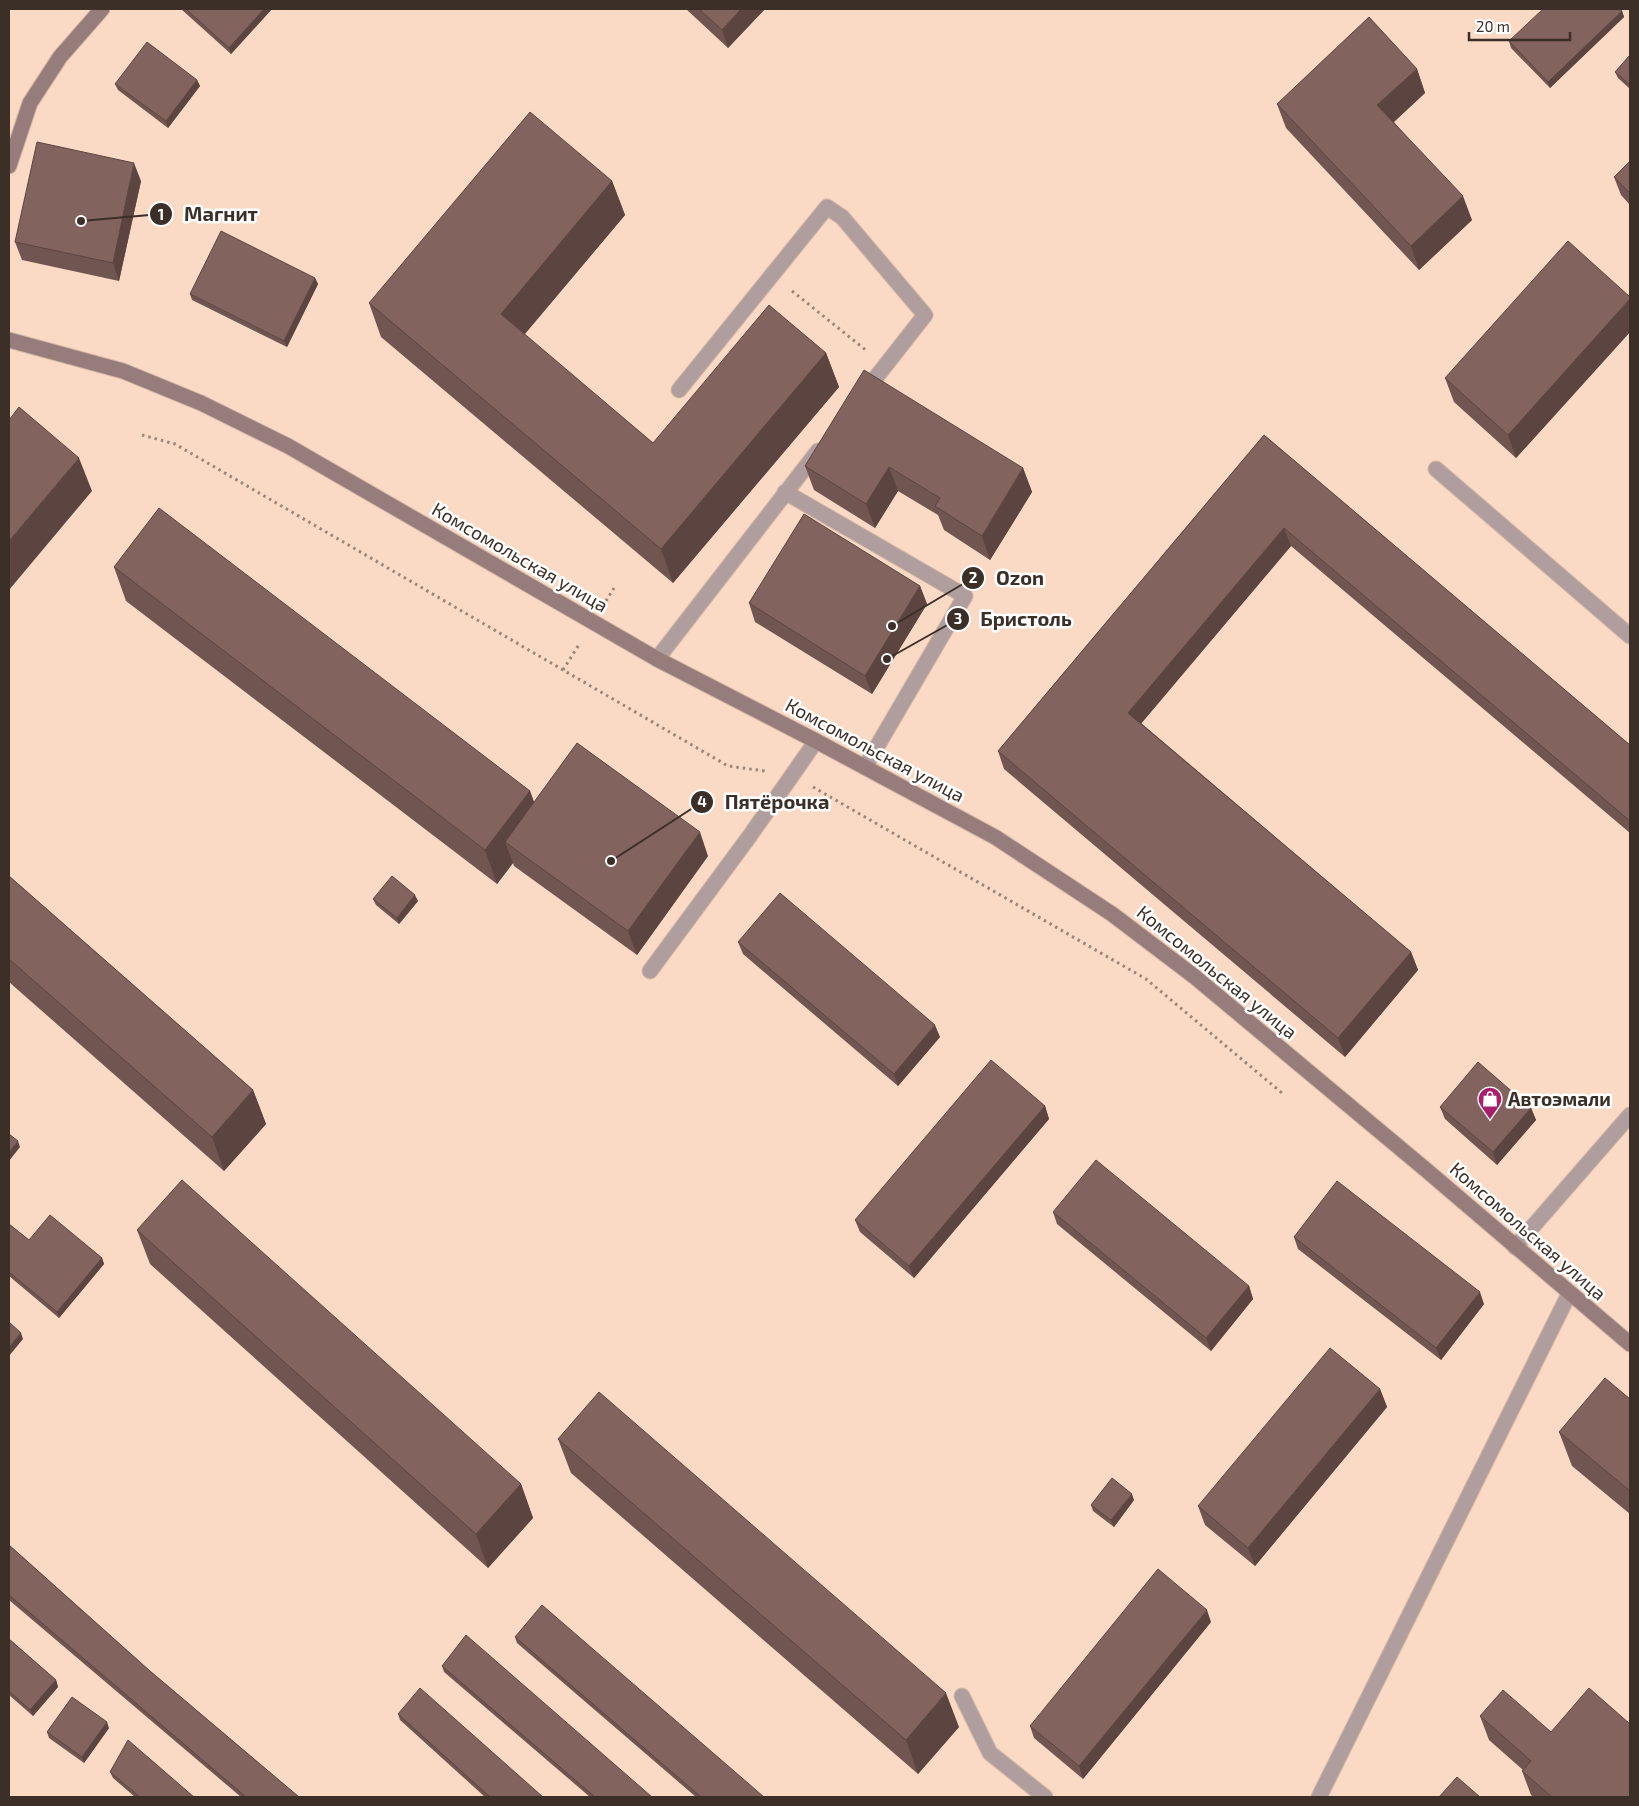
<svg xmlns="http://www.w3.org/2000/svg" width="1639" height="1806" font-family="'Exo 2',sans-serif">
<rect width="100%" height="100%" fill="#fad9c5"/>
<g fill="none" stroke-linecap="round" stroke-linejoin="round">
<defs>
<path id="lane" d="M679,390L827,207L842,217L925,315L863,394
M1436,469L1630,636
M785,492L965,596L865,767
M657,659L818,451
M650,971L749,837L816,741
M962,1696L990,1753L1045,1797
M1319,1797L1569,1294"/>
<path id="street" d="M1515,1247L1630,1115"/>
<path id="secondary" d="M9,166L30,103L60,57L102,9
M9,340L123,371L201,403L288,446L657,659L816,741L995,837L1112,914L1195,977L1425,1169L1630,1344"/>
</defs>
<use href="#lane" stroke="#d4b7a5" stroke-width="17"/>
<use href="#street" stroke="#d4b7a5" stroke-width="17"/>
<use href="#secondary" stroke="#d4b7a5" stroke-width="17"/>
<path stroke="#9c8678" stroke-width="3" stroke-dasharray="2.5 4" stroke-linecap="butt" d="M792,291L867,351
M142,435L175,444L728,766L765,771
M606,601L614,588
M563,670L580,643
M813,787L1146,979L1282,1093"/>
<use href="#lane" stroke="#af9e9d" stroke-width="15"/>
<use href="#street" stroke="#af9e9d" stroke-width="15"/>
<use href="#secondary" stroke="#967d7c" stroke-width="15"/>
</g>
<path fill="#715550" d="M181,9H272L231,54Z
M686,9H765L728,48Z
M1622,11L1624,17L1550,88L1511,48L1509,41Z
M1630,55V89L1618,78L1615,72Z
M1417,69L1425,93L1394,122L1472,220L1419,270L1286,128L1277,104Z
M197,80L200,86L168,128L118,90L115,84Z
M1630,161V205L1621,195L1614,177Z
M141,181L119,281L22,260L15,242Z
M612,181L625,215L524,335L653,443L826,353L839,387L673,583L381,337L369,303Z
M315,278L318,284L287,347L192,300L190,294Z
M1630,297V332L1516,458L1454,402L1445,378Z
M1264,435L1630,745V833L1291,546L1141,723L1411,952L1418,970L1345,1057L1004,769L998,751Z
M805,466L1023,468L1032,492L990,560L944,530L938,515L898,491L875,528L814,490Z
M114,567L530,791L534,802L708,856L637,955L514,866L513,863L497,884L126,601Z
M920,586L927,604L872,694L755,622L749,603Z
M9,876L253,1090L266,1124L224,1171L9,982Z
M373,899L418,901L399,924L376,905Z
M738,942L940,1037L898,1086L743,954Z
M1045,1106L1049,1119L914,1278L860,1232L855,1220Z
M1440,1107L1531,1108L1536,1120L1497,1165L1445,1119Z
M1053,1212L1249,1286L1253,1299L1211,1351L1057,1224Z
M9,1224L29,1240L102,1258L104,1264L59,1318L9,1276Z
M137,1230L521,1484L533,1518L488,1568L150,1264Z
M1294,1237L1484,1304L1441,1360L1298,1249Z
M1380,1389L1387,1407L1255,1566L1205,1525L1198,1506Z
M1630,1399V1514L1572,1466L1559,1432Z
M558,1439L959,1727L918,1774L571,1473Z
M1134,1500L1114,1527L1093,1511L1091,1505Z
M9,1545L150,1671L299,1797H241L9,1600Z
M1211,1622L1083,1779L1034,1738L1030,1726Z
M515,1637L764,1797H696L517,1643Z
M9,1639L56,1680L58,1687L33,1716L9,1695Z
M442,1666L652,1797H590L444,1672Z
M398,1714L543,1797H485L400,1720Z
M1480,1716L1551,1732L1630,1797H1534L1531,1795L1522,1771L1523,1770L1489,1740Z
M109,1728L84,1763L49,1738L47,1732Z
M110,1772L194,1797H135L113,1778Z"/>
<path fill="#5c4541" d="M264,9H272L231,54L229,48Z
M741,9H765L728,48L722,30Z
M1622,11L1624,17L1550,88L1548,82Z
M1417,69L1425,93L1386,129L1377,105Z
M197,80L200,86L168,128L166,121Z
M134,163L141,181L119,281L113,263Z
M612,181L625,215L513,348L501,314Z
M1463,196L1472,220L1419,270L1411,246Z
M315,278L318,284L287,347L284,341Z
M1630,299V332L1516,458L1508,435Z
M826,353L839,387L673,583L661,549Z
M79,458L92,491L9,590V541Z
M889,467L898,491L875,528L866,504Z
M1023,468L1032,492L990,560L982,536Z
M1284,528L1291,546L1135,731L1128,713Z
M920,586L927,604L872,694L865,676Z
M530,791L542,825L505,842L513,863L497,884L485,850Z
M700,832L708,856L637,955L628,931Z
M415,895L418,901L399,924L397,918Z
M1411,952L1418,970L1345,1057L1338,1038Z
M935,1025L940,1037L898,1086L894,1074Z
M253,1090L266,1124L224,1171L212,1137Z
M1045,1106L1049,1119L914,1278L909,1266Z
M1531,1108L1536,1120L1497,1165L1493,1152Z
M18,1141L20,1147L9,1161V1152Z
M102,1258L104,1264L59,1318L57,1312Z
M1249,1286L1253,1299L1211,1351L1206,1338Z
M1480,1292L1484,1304L1441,1360L1436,1348Z
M21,1333L23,1339L9,1356V1347Z
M1380,1389L1387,1407L1255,1566L1248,1548Z
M521,1484L533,1518L488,1568L476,1534Z
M1132,1494L1134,1500L1114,1527L1111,1520Z
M1207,1610L1211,1622L1083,1779L1079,1766Z
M56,1680L58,1687L33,1716L30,1710Z
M946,1693L959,1727L918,1774L906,1740Z
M107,1722L109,1728L84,1763L82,1757Z"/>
<path fill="#83635d" stroke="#5c4541" d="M186,9H264L229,48Z
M699,9H741L722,30Z
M1543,9H1620L1622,11L1548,82L1509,41Z
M1369,17L1417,69L1377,105L1463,196L1411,246L1277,104Z
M147,42L197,80L166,121L115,84Z
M1630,55V85L1615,72Z
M530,112L612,181L501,314L653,443L769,305L826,353L661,549L369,303Z
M37,142L134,163L113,263L15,242Z
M1630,161V193L1614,177Z
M221,231L315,278L284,341L190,294Z
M1568,241L1630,297V299L1508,435L1445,378Z
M864,370L1023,468L982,536L935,506L940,498L889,467L866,504L805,466Z
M19,407L79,458L9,541V420Z
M1264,435L1630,745V821L1284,528L1128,713L1411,952L1338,1038L998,751Z
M159,508L530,791L485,850L114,567Z
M804,514L920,586L865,676L749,603Z
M577,743L700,832L628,931L505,842Z
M9,876L253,1090L212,1137L9,959Z
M392,876L415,895L397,918L373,899Z
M780,893L935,1025L894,1074L738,942Z
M991,1060L1045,1106L909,1266L855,1220Z
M1478,1062L1531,1108L1493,1152L1440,1107Z
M9,1134L18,1141L9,1152Z
M1096,1160L1249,1286L1206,1338L1053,1212Z
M182,1180L521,1484L476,1534L137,1230Z
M1337,1181L1480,1292L1436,1348L1294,1237Z
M50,1215L102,1258L57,1312L9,1272V1224L29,1240Z
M9,1322L21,1333L9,1347Z
M1330,1348L1380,1389L1248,1548L1198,1506Z
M1605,1378L1630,1399V1491L1559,1432Z
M599,1392L946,1693L906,1740L558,1439Z
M1112,1478L1132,1494L1111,1520L1091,1505Z
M9,1545L150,1671L299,1797H246L9,1595Z
M1158,1569L1207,1610L1079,1766L1030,1726Z
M542,1605L764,1797H701L515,1637Z
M466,1635L652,1797H595L442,1666Z
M9,1639L56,1680L30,1710L9,1691Z
M420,1688L543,1797H490L398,1714Z
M1589,1688L1630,1724V1797H1552L1522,1771L1531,1761L1480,1716L1503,1690L1551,1732Z
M72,1697L107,1722L82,1757L47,1732Z
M128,1740L194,1797H140L110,1772Z
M1457,1777L1480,1797H1439Z"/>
<defs>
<symbol id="shop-pin" viewBox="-11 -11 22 30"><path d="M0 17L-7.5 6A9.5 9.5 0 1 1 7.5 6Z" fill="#a7216a" stroke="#fff"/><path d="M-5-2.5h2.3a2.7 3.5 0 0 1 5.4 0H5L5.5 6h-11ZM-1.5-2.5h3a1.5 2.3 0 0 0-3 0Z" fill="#fff"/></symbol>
</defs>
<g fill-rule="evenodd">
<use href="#shop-pin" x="1476" y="1085" width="28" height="38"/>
</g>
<g text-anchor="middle" stroke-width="5" stroke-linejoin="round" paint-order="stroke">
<g font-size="19" fill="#3b2f27" stroke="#fff">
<text transform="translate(520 557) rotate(30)" y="7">Комсомольская улица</text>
<text transform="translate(875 750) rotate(28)" y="7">Комсомольская улица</text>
<text transform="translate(1217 972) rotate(39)" y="7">Комсомольская улица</text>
<text transform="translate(1528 1231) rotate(41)" y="7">Комсомольская улица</text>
</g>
<g font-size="19" font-weight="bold" fill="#3b2f27" stroke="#fff" text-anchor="start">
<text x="1508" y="1106">Автоэмали</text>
</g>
</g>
<path fill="none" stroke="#3b2f27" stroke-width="2" d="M81 221L161 214M892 626L973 578M887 659L958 619M611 861L702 802"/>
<g fill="#3b2f27" stroke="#fff" stroke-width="2">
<circle cx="81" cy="221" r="5"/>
<circle cx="892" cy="626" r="5"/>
<circle cx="887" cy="659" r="5"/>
<circle cx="611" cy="861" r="5"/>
<circle cx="161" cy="214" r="12"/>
<circle cx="973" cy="578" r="12"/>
<circle cx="958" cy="619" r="12"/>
<circle cx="702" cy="802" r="12"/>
</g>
<g font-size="15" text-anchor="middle" font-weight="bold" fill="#fff">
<text x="161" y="220">1</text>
<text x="973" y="583">2</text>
<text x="958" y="624">3</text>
<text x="702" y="807">4</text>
</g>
<g font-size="20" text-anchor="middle" font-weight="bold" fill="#3b2f27" stroke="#fff" stroke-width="5" stroke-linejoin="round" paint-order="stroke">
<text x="221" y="221">Магнит</text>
<text x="1020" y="585">Ozon</text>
<text x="1026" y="626">Бристоль</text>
<text x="777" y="809">Пятёрочка</text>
</g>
<rect width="1639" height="1806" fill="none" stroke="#3b2f27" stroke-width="20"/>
<path d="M1469 32v8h101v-8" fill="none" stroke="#3b2f27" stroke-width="2.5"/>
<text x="1476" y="32" font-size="15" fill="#3b2f27" stroke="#ffffff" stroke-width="4" paint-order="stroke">20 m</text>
</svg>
